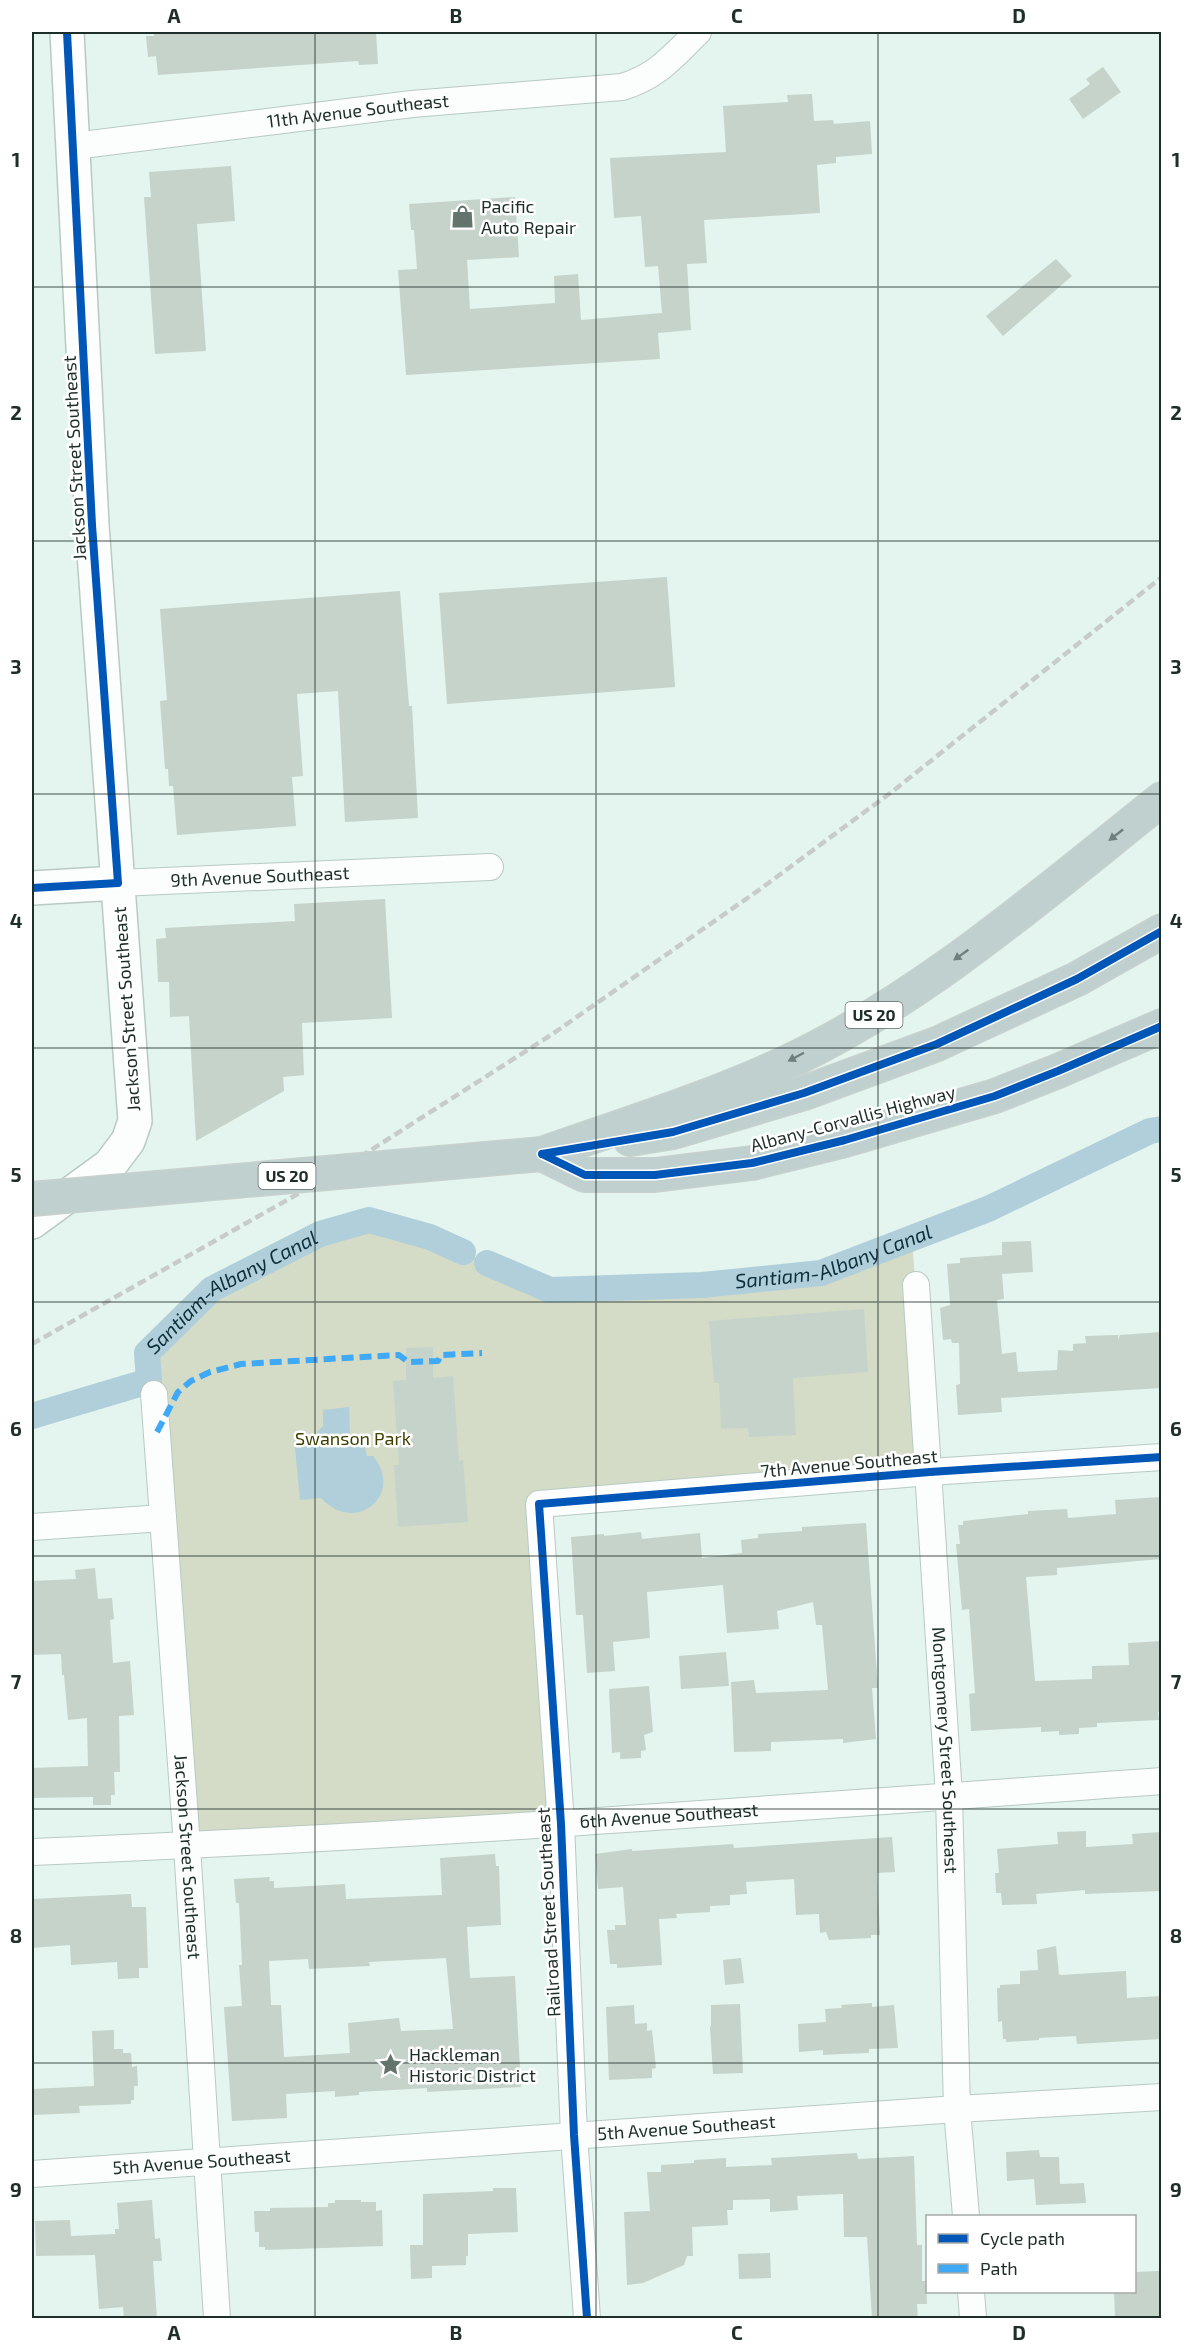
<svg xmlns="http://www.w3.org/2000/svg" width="1193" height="2350" font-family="'Exo 2',sans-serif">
<rect width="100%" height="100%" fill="#e3f5ee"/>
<path fill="#d4dcc7" d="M369,1220L430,1237L550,1290L702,1285L821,1273L912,1240L930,1472L539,1504L561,1824L187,1846L147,1353L212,1289L320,1234Z"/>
<path fill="#b0cfda" d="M349,1407L350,1434L347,1433V1436L358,1438L359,1434L366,1436L364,1444L367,1456H373C405,1494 356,1536 321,1498L300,1500L294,1438H316L317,1432L323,1426V1410Z"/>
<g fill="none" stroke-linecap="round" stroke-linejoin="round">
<g stroke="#b0cfda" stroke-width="26">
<path id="s1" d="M487,1263L550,1290L702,1285L821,1273L988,1209L1150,1131L1162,1129"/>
<path id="s2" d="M32,1416L149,1381L147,1353L212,1289L320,1234L369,1220L430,1237L463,1252"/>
</g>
</g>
<path fill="#c6d3ca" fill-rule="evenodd" d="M154,32H376L378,64L359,65L358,61L158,75L156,56L148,57L146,36H154Z
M1103,67L1121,92L1083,119L1069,99L1090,84L1086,79Z
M812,94L814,121L833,120L834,124L870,121L872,154L836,157V163L817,165L820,213L704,220L707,263L687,264L691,330L658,333L660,359L406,375L398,270L417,269L414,230H411L409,204L515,197L519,257L467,260L470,309L555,303L554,276L578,274L581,320L662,313L658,266L645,267L641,216L614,218L610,158L726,152L723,106L788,102L787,95Z
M231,166L235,221L197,224L206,351L155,354L144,197H151L149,172Z
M1056,259L1072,276L1003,336L986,316Z
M667,577L675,687L447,704L439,593Z
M400,591L409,706H412L418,818L345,822L338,691L297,694L303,776L292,777L296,826L177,835L173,786H169L168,769H165L160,701L167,700L160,609Z
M385,899L392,1018L302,1023L304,1075L283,1077L284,1091L196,1141L189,1016L170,1017L169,982H158L156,939L166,938L165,928L295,921L294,904Z
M1031,1241L1033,1272L1002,1274L1004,1299L997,1300L1002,1354L1016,1352L1018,1372L1057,1370L1058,1350L1073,1351V1344L1086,1343L1085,1336L1118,1335V1340L1120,1335L1161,1332V1388L1001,1398L1002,1412L958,1415L956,1385L960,1384L959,1343H952L951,1339L943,1340L940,1308L950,1305L947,1264L960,1263V1258L1002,1255V1242Z
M864,1309L868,1372L793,1378L796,1435L749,1437L748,1428L721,1429L719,1383H714L709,1321Z
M433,1347V1378L453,1376L459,1461L463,1460L468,1522L398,1527L394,1465H399L393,1381L406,1380V1348Z
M1161,1497V1559L1057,1568V1575L1026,1577L1035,1681L1092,1679V1666L1129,1665L1128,1643L1161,1641V1712H1158L1159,1720L1097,1723V1727L1079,1728V1734L1059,1735V1731L1041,1732V1727L971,1731L969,1694L975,1693L969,1609L962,1610L956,1544H960L958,1525H963V1521L1028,1514V1511L1067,1509L1068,1518L1116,1514L1115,1500Z
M866,1523L878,1688H872L876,1739L843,1743V1739L771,1742V1751L734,1752L731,1682L754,1680L756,1693L828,1690L822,1625H816L813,1602L777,1611L779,1629L727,1633L723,1585L647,1592L650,1638L613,1642L615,1671L587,1673L583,1615H576L571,1537L604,1534V1536L641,1532L642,1539L700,1533L702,1558L742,1553L741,1540L758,1538V1534L802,1531V1527Z
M95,1568L98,1599L112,1598L114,1619L110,1620L113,1663L130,1661L134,1715L119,1716L120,1772H114L115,1795H111V1805H93V1797L32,1798V1768L88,1766L87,1718L68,1720L64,1675H62L61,1654L32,1655V1581L76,1579L75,1570Z
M726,1652L729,1686L681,1689L679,1656Z
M649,1686L653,1732L644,1735L646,1750L641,1751V1758L620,1759V1752L612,1753L609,1689Z
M1086,1831V1847L1133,1844L1132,1834L1161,1832V1891L1085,1894V1890L1036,1894L1037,1904L1002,1905L1001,1893H996L995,1873H999L997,1849L1058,1844L1057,1832Z
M892,1837L895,1872L877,1873L880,1935H871V1938L829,1940L826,1932L820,1933L819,1914L796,1915L794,1879L746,1882L747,1894L730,1895V1905L710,1906V1912L676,1914L677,1918L659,1919L662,1965L617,1968V1964H610L607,1930H615V1925H626L623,1887L598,1889L595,1854L632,1849V1851L733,1844L734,1848Z
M495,1854L496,1866H499L501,1925L467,1927L470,1978L515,1976L521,2087L427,2092V2088L359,2092V2095L335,2097V2091L286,2094L287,2118L232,2121L224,2007L242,2006L239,1965H242L239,1903H236L234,1879L270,1877L269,1881H274V1888L345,1884L346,1899L442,1895L440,1858ZM446,1958L453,2029L401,2031L399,2018L348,2023L350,2053L284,2057L281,2005H271L269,1961L308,1959L309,1969L370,1966L369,1962Z
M131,1894L132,1907H146L148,1968H139V1978L118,1979L117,1962L71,1965L70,1945L32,1948V1899Z
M1056,1946L1059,1974L1061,1975L1126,1971L1127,1998L1161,1996V2039L1077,2044L1076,2036L1039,2038V2040L1006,2042V2039H1003L1002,2021L998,2022L997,1988H1000V1985L1020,1984V1971L1038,1970L1037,1950Z
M741,1958L744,1983L725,1985L723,1960Z
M872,2003V2007L894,2005L898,2048L869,2049V2053L841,2054L823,2055V2050L799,2052L798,2024L826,2022L825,2009L842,2008L841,2005Z
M740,2004L743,2073L713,2074L710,2027L711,2026V2005Z
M634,2005L635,2024L647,2023V2031L652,2030L656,2068L652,2069V2078L609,2080L606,2007Z
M114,2030V2049H123V2053H131L132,2067L137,2066L138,2086H134V2100H131V2104L79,2106L80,2113L32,2115V2089L94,2086L92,2031Z
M1039,2150L1040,2157H1059L1060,2184L1084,2183L1086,2203L1036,2205L1034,2179L1007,2181L1006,2152Z
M857,2153L858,2159L914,2156L917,2245H922V2281H926L927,2304H917L918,2319H872L867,2237H844L843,2194L797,2196L798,2210L770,2212V2199L733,2200V2210H727L728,2225L692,2227L693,2256H687L684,2265L643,2283L627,2285L624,2212L650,2211L647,2172H661V2165L694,2163V2160L726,2158V2167L772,2165L771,2158Z
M493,2188H516L518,2232L468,2234V2256H466V2265L432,2266V2278L411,2279L410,2245H423V2194L493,2191Z
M152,2200L155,2239L160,2238L162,2261H153L157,2319H124L123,2307L99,2309L95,2255L36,2256L35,2221L70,2220L71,2236L115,2234V2229H119L117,2203Z
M335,2200H361V2202H376V2211L382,2210L383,2246L265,2250V2247H259V2232H255L254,2211H270V2208L328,2207V2203H335Z
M770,2253L771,2278L739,2279L738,2254Z
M1161,2271L1160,2319H1115L1114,2292H1134V2272Z"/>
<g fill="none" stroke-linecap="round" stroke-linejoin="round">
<defs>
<g id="street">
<path id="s3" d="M74,146L412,104L622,87C658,76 672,57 698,32"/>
<path id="s4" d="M118,883L490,867"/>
<path id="s5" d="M916,1285L949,1796L957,2109L966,2216"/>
<path id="s6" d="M154,1394L187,1846L217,2318"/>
<path d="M32,1527L163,1518"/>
<path id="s7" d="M32,1852C409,1837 785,1808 1162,1781"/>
<path id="s8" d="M32,2174L957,2109L1162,2097"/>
<path d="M971,2292L973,2318"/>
<path d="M587,2318L574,2135L561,1824L539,1504L930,1472L1162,1457"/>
</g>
<path id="secondary" d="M32,888L118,883
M32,1222L110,1165L128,1141L135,1121L92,525L67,32"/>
<path id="highway" d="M630,1139L673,1132L804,1093L937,1044L1077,979L1162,931
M542,1154C624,1125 709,1099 788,1062C924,998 1045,892 1162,799
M542,1154L585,1175H655L752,1163L845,1140L995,1096L1058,1071L1162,1026"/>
</defs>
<use href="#street" stroke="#b9cac3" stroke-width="28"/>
<use href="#secondary" stroke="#b9cac3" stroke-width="36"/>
<use href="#highway" stroke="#c8d1ce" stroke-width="36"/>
<use href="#street" stroke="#fbfefc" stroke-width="26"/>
<use href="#secondary" stroke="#fbfefc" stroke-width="33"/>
<use href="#highway" stroke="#bfd0cf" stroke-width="33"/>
<path stroke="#c7cbc9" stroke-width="4.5" stroke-dasharray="9 4.5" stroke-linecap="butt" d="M32,1344L335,1173L551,1035L759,890L893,791L1162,577"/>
<defs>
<path id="highway-bridge" d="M32,1199L542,1154"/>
</defs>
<use href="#highway-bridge" stroke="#c8d1ce" stroke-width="36" stroke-linecap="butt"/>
<use href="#highway-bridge" stroke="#bfd0cf" stroke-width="33"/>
<path stroke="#3fa9f5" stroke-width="6" stroke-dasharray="12 6" stroke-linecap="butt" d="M157,1432L178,1392L191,1381L210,1372L241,1364L399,1355L408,1362L438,1361L441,1355L482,1353"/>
<defs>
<path id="cycleway" d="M32,888L118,883L92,525L67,32
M542,1154L673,1132L804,1093L937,1044L1077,979L1162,931
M542,1154L585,1175H655L752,1163L845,1140L995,1096L1058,1071L1162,1026
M587,2318L574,2135L561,1824L539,1504L930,1472L1162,1457"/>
</defs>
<use href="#cycleway" stroke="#fff" stroke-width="11"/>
<use href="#cycleway" stroke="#0057b8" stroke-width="8"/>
</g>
<defs><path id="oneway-solid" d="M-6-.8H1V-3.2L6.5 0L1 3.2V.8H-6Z" transform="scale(1.5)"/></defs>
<g fill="#6e7f7c">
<use href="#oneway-solid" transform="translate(1116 835) rotate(142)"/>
<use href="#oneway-solid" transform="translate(961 955) rotate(145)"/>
<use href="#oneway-solid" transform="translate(796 1057) rotate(152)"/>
</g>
<path fill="none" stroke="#1e2e28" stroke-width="1.5" stroke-opacity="0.55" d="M315,32V2318M596,32V2318M878,32V2318M32,287H1162M32,541H1162M32,794H1162M32,1048H1162M32,1302H1162M32,1556H1162M32,1809H1162M32,2063H1162"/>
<defs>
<symbol id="shop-bare" viewBox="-9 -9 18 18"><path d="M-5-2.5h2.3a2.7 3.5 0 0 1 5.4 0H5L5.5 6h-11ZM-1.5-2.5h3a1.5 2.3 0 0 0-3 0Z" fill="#63746d" stroke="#fff" stroke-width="2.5" paint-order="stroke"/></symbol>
<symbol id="sight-bare" viewBox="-9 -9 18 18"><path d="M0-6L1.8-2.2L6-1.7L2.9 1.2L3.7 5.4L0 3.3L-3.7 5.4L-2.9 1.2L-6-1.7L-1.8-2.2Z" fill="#63746d" stroke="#fff" stroke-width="2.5" paint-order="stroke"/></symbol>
</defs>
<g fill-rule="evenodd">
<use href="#shop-bare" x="446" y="200" width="33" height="33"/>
<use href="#sight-bare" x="374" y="2048" width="33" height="33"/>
</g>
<g text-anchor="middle" stroke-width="5" stroke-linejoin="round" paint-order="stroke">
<g fill="#fff" stroke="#626d68" stroke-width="1.5">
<rect x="845.5" y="1002" width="57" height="26" rx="4.5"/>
<rect x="258.5" y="1163" width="57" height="26" rx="4.5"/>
</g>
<g font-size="16" font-weight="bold" fill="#1e2e28">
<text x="874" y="1021">US 20</text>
<text x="287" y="1182">US 20</text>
</g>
<g font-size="18" fill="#1e2e28" stroke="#fff">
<text dy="6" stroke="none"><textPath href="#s3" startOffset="286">11th Avenue Southeast</textPath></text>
<text transform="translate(75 458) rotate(-93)" y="6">Jackson Street Southeast</text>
<text dy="6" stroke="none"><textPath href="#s4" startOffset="142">9th Avenue Southeast</textPath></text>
<text transform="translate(127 1009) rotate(-94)" y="6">Jackson Street Southeast</text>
<text transform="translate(853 1119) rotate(-15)" y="6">Albany-Corvallis Highway</text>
<text transform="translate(849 1464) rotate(-5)" y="6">7th Avenue Southeast</text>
<text dy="6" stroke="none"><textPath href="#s5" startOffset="466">Montgomery Street Southeast</textPath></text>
<text dy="6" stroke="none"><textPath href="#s7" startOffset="638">6th Avenue Southeast</textPath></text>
<text dy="6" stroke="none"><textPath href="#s6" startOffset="464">Jackson Street Southeast</textPath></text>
<text transform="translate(549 1912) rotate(-93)" y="6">Railroad Street Southeast</text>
<text dy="6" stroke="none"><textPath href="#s8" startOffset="656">5th Avenue Southeast</textPath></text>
<text dy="6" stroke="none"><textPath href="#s8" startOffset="170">5th Avenue Southeast</textPath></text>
</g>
<g font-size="18" fill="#1e2e28" stroke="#fff" text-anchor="start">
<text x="481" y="213">Pacific<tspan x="481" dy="21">Auto Repair</tspan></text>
<text x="409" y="2061">Hackleman<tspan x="409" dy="21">Historic District</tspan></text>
</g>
<g font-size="18" fill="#3f3f00" stroke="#fff">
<text x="353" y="1445">Swanson Park</text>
</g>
<g font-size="20" font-style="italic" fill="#0c2e3c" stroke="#fff">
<text dy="7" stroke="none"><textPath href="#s1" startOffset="356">Santiam-Albany Canal</textPath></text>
<text dy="7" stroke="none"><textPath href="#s2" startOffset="256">Santiam-Albany Canal</textPath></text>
</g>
</g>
<rect width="1193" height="2350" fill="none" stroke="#ffffff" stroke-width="66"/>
<rect x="926" y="2215" width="210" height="78" fill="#ffffff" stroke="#a5aba9" stroke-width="1.5"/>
<rect x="938" y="2234" width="30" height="9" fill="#0057b8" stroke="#a5aba9" stroke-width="1.5"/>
<text x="980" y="2245" font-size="18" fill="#1e2e28">Cycle path</text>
<rect x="938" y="2264" width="30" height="9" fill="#3fa9f5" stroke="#a5aba9" stroke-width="1.5"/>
<text x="980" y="2275" font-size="18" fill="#1e2e28">Path</text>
<rect x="33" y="33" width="1127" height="2284" fill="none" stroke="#1e2e28" stroke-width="2"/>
<g font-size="20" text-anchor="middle" font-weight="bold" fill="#1e2e28">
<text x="174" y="23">A</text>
<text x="456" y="23">B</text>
<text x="737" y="23">C</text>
<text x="1019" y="23">D</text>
<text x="16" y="167">1</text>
<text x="1176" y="167">1</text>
<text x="16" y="420">2</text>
<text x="1176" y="420">2</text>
<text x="16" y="674">3</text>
<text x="1176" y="674">3</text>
<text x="16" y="928">4</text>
<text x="1176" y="928">4</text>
<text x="16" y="1182">5</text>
<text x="1176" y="1182">5</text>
<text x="16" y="1436">6</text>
<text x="1176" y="1436">6</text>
<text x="16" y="1689">7</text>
<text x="1176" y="1689">7</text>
<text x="16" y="1943">8</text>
<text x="1176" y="1943">8</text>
<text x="16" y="2197">9</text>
<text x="1176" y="2197">9</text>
<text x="174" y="2340">A</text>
<text x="456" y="2340">B</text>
<text x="737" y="2340">C</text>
<text x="1019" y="2340">D</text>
</g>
</svg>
